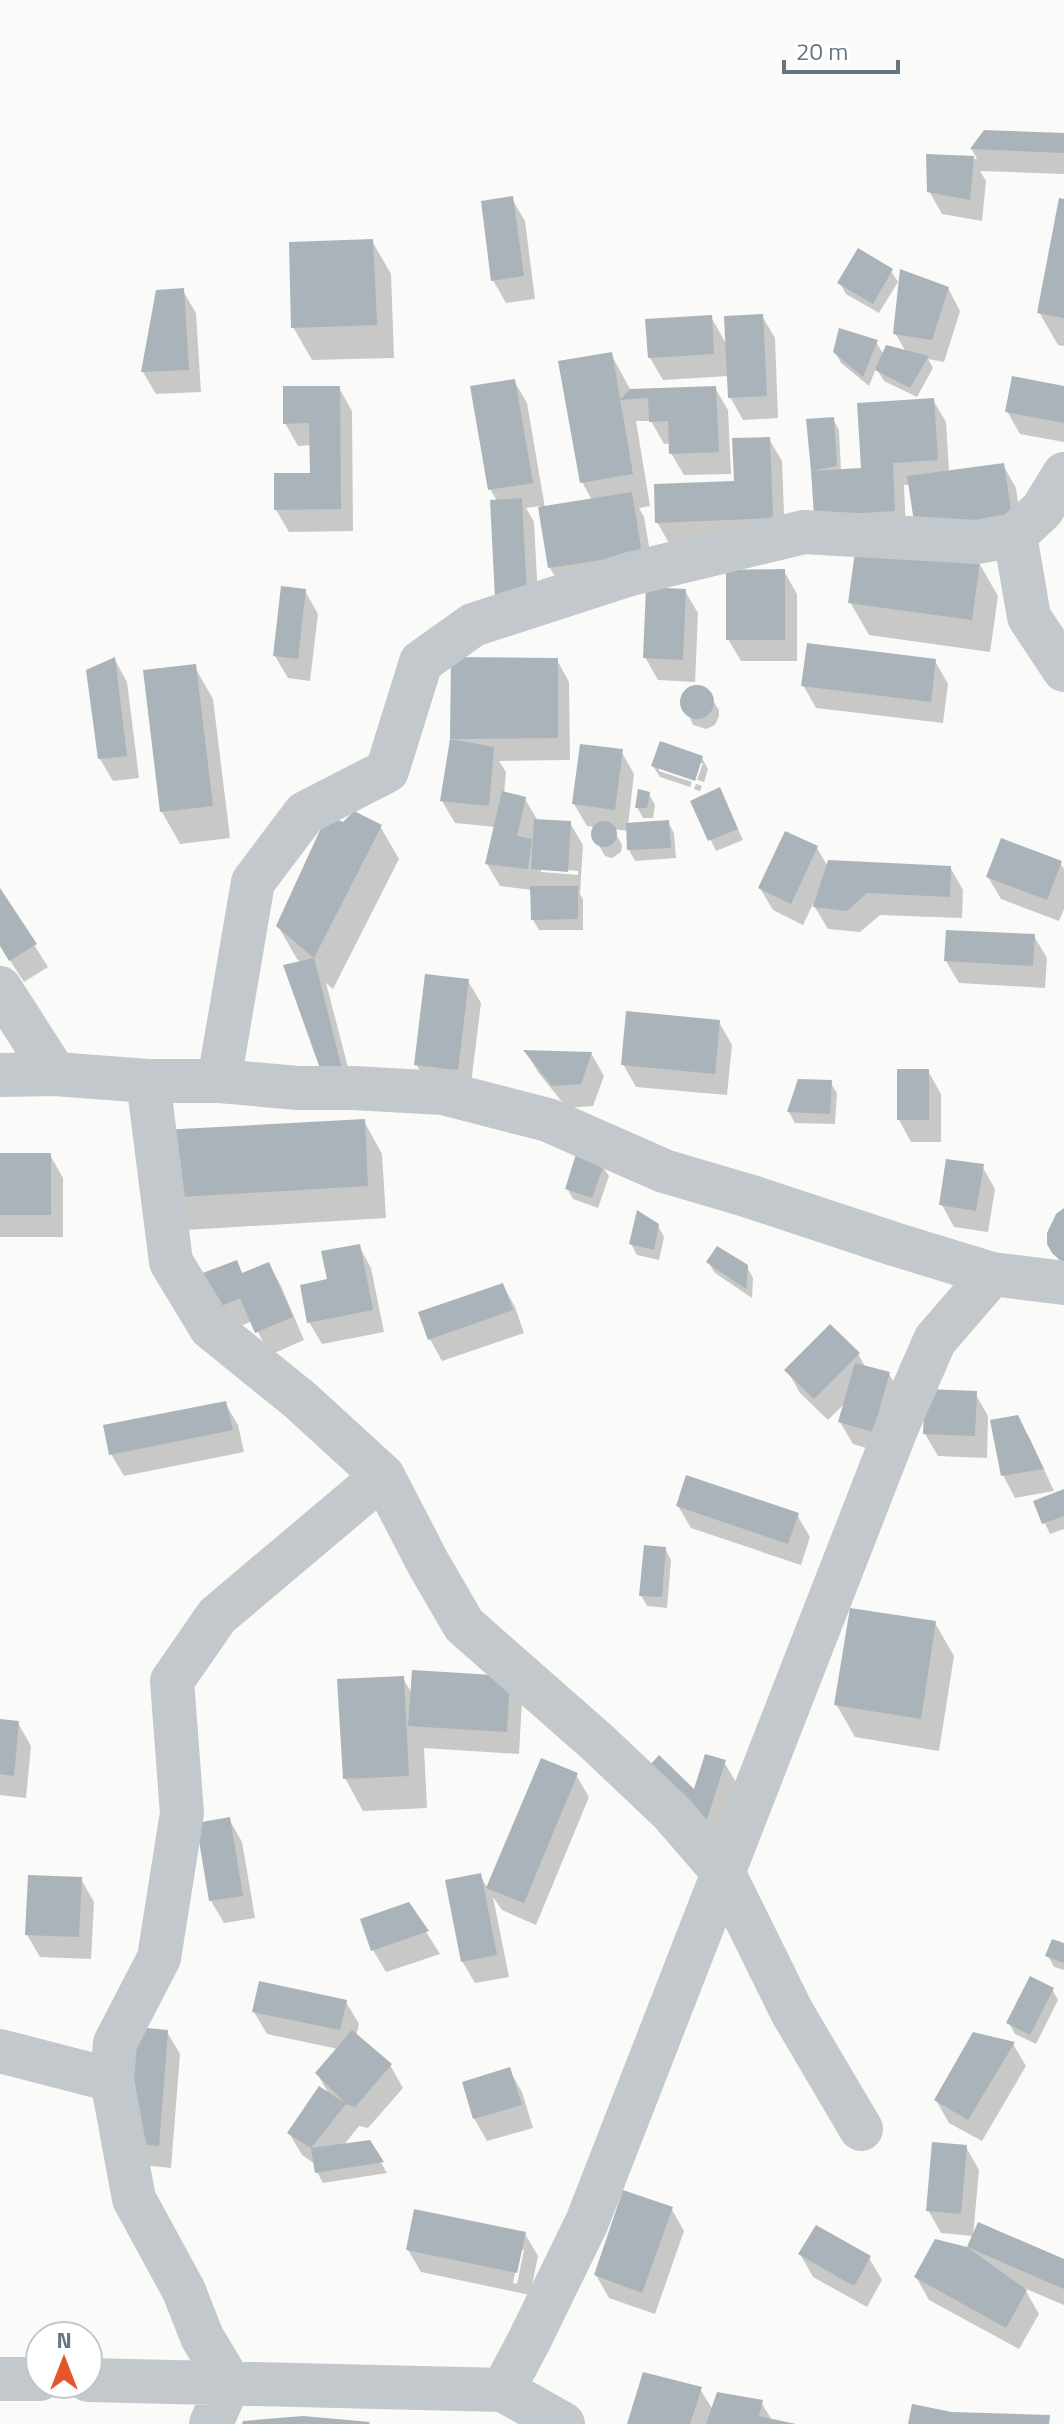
<svg xmlns="http://www.w3.org/2000/svg" width="1064" height="2424" font-family="'Titillium Web',sans-serif">
<rect width="100%" height="100%" fill="#fafaf8"/>
<path fill="#0003" fill-rule="evenodd" d="M985,132L1064,135V174L980,171L986,181L982,221L942,214L929,191L928,156L977,159L972,150Z
M512,199L525,221L535,299L506,303L493,280Z
M1064,201V346L1058,345L1039,312Z
M372,241L391,274L394,358L312,360L293,327Z
M891,271L898,282L879,313L846,294L840,283Z
M948,288L960,311L944,362L928,359L933,368L917,397L884,381L876,368L869,386L841,363L835,352L876,342L884,355L906,352L895,333Z
M183,291L196,313L201,392L156,394L143,372Z
M762,316L775,338L778,418L743,420L730,397L729,376L663,380L650,358L711,317L728,347Z
M611,354L631,391L715,388L728,410L731,474L684,475L671,453V443L664,444L651,421H636L650,506L639,508L644,517L654,576L563,590L550,568L540,506L526,508L534,522L539,618L510,619L497,501L490,489L514,381L527,403L545,508L592,500L582,482Z
M339,388L352,411L353,531L289,532L276,510L312,475L311,445L298,446L285,423Z
M1064,388V442L1020,434L1007,411Z
M933,400L946,422L949,472L1003,465L1016,488L1024,546L910,485H904L906,533L816,516L813,470L833,419L839,430L841,471L863,470Z
M769,439L782,461L785,540L670,545L657,522L736,483Z
M979,563L998,596L990,652L869,635L850,602Z
M784,571L797,594V661H741L728,639Z
M305,591L318,614L310,681L288,678L275,656Z
M685,591L698,613L695,682L658,680L645,657Z
M453,659L557,660L569,682L570,760L499,761L506,772L504,794L525,799L538,821L570,823L583,845L580,894L583,899V930H539L533,920L532,890L500,886L487,864L496,827L455,823L442,801L452,739ZM541,868L578,871V875L541,872Z
M115,660L127,682L139,778L113,781L100,759L89,671Z
M935,661L948,684L943,723L816,708L803,685Z
M194,666L213,699L230,838L180,844L162,812Z
M697,687L706,690L719,710V716L715,725L706,729L693,725L682,699L687,691Z
M621,751L634,774L628,825L668,822L674,833L676,858L635,861L629,850L628,831L613,829L622,845L621,852L612,858L605,856L593,835L595,827L587,826L574,804Z
M702,758L708,769L704,782L697,780L703,763L659,767V771L692,782L690,787L660,777L653,766Z
M696,784L702,786L700,791L694,789Z
M649,794L655,805L653,818H643L637,807Z
M725,801L743,840L716,851L693,802Z
M344,825L380,826L399,859L333,989L326,983L356,1098L337,1096L301,963L297,959L278,926Z
M817,848L828,867H950L963,890L962,918L880,915L860,932L828,929L813,904L803,925L773,910L760,888Z
M1060,863L1064,869V909L1059,921L1001,899L988,877Z
M0,891L48,967L24,982L0,945Z
M1034,936L1047,958L1045,988L959,983L946,961Z
M468,981L481,1003L470,1092L429,1087L416,1064Z
M719,1022L732,1045L727,1095L636,1087L623,1064Z
M526,1052L591,1053L604,1076L593,1106L567,1108L538,1072Z
M928,1071L941,1094V1142H911L899,1120Z
M800,1081L830,1082L837,1093L835,1124L795,1123L789,1112Z
M364,1121L382,1154L386,1218L186,1230L167,1197Z
M0,1155H50L63,1178V1237H0Z
M602,1166L609,1176L598,1208L573,1199L567,1188Z
M982,1166L995,1189L988,1232L954,1227L942,1205Z
M658,1226L664,1237L659,1260L637,1255L631,1244Z
M359,1246L371,1268L384,1332L322,1344L309,1322L329,1281Z
M708,1262L747,1267L753,1278L752,1298L715,1273Z
M269,1264L281,1286L304,1340L270,1355L252,1321L230,1331L217,1308Z
M503,1285L515,1307L524,1333L442,1361L430,1339Z
M858,1354L866,1368L889,1374L902,1396L886,1454L853,1444L840,1422L845,1403L828,1420L800,1393L787,1370Z
M975,1393L988,1416L987,1458L938,1456L925,1434Z
M225,1403L238,1425L244,1452L124,1476L111,1454Z
M1017,1417L1030,1439L1054,1491L1015,1498L1003,1475Z
M1064,1491V1529L1050,1534L1035,1502Z
M678,1506L797,1515L810,1537L801,1565L691,1528Z
M665,1549L671,1560L667,1608L647,1606L641,1595Z
M935,1623L954,1656L939,1751L855,1737L836,1704Z
M509,1677L522,1700L519,1754L424,1748L427,1808L363,1811L345,1778L403,1678L412,1694Z
M0,1721L18,1723L31,1746L26,1798L0,1795Z
M724,1762L737,1784L716,1853L695,1793Z
M576,1775L589,1797L536,1925L502,1910L493,1897L509,1977L475,1983L462,1961L480,1875L488,1889Z
M229,1819L242,1842L255,1918L224,1923L211,1901L198,1824Z
M81,1879L94,1902L91,1959L40,1957L27,1935Z
M409,1905L440,1954L386,1972L373,1950Z
M1064,1945V1970L1054,1967L1048,1956Z
M1052,1989L1058,2000L1036,2044L1015,2034L1009,2023Z
M346,2002L359,2024L356,2036L390,2065L403,2088L368,2128L359,2126L343,2146L369,2142L387,2173L323,2183L317,2172L315,2164L302,2155L289,2133L330,2096L317,2073L338,2049L267,2034L254,2012Z
M167,2032L180,2054L171,2168L141,2165Z
M1013,2044L1026,2066L982,2141L949,2123L936,2100Z
M509,2070L522,2092L533,2128L487,2141L474,2118Z
M966,2147L979,2170L973,2236L941,2233L928,2210Z
M671,2208L684,2231L655,2314L609,2298L596,2275Z
M979,2225L1064,2261V2305L1024,2288L1039,2314L1019,2349L929,2300L916,2277L968,2250Z
M525,2234L538,2256L530,2295L421,2272L408,2250ZM520,2250H524L517,2284L513,2283Z
M800,2254L869,2258L882,2280L867,2307L813,2277Z
M700,2389L713,2410L761,2402L772,2420L794,2424H629Z"/>
<path fill="#aab3b9" d="M984,130L1064,133V153L970,149Z
M926,154L974,156L970,200L927,192Z
M513,196L524,276L491,281L481,201Z
M1059,198L1064,199V318L1037,313Z
M373,239L377,325L291,328L289,242Z
M858,248L893,269L873,304L837,283Z
M900,269L949,287L932,340L893,334Z
M184,288L189,370L141,372L156,290Z
M763,314L767,396L728,398L724,316Z
M712,315L714,354L648,358L645,319Z
M839,328L878,340L863,377L833,352Z
M886,345L929,356L910,388L875,370Z
M612,352L633,474L580,483L558,361Z
M1012,376L1064,386V423L1005,412Z
M515,379L533,483L488,490L470,386Z
M283,386H340L341,509L274,510V473H310L309,423L283,424Z
M716,386L719,452L669,454L668,421L649,422L648,398L620,400L630,389Z
M934,398L938,460L893,463L895,511L814,516L811,471L861,468L857,403Z
M834,417L837,466L811,471L806,419Z
M770,437L773,518L655,523L654,484L734,481L732,438Z
M1004,463L1013,524L914,522L907,476Z
M632,492L642,554L548,568L538,507Z
M522,498L527,596L495,598L490,500Z
M856,544L980,561L972,620L848,603Z
M785,569V640H726V570Z
M281,586L306,589L298,659L273,656Z
M646,587L686,589L683,660L643,658Z
M807,643L936,659L931,702L801,686Z
M115,657L127,756L98,759L86,670Z
M451,657L558,658V738L450,739Z
M196,664L213,806L160,812L143,670Z
M680 702a17 17 0 1 1 34 0a17 17 0 1 1-34 0Z
M450,739L494,747L489,806L440,801Z
M660,741L703,756L695,781L651,766Z
M580,744L623,749L615,810L572,804Z
M720,787L738,829L708,841L690,801Z
M638,789L650,792L647,808H635Z
M502,791L526,797L517,836L532,839L528,869L485,864Z
M354,811L382,825L314,958L344,1077L322,1074L283,965L314,958L276,926L327,815L343,822Z
M534,819L571,821L568,872L531,869Z
M669,820L671,848L627,850L626,823Z
M591 834a13 13 0 1 1 26 0a13 13 0 1 1-26 0Z
M785,831L818,846L791,904L758,888Z
M1001,838L1062,861L1047,900L986,877Z
M828,860L951,866L950,897L867,893L847,911L813,907Z
M530,886H578V919L531,920Z
M0,888L37,944L9,961L0,946Z
M946,930L1035,934L1033,966L944,961Z
M425,974L469,979L458,1070L414,1065Z
M626,1011L720,1020L715,1074L621,1065Z
M523,1050L592,1052L581,1084L552,1086Z
M897,1069H929V1120H897Z
M798,1079L832,1080L830,1114L787,1112Z
M365,1119L368,1186L165,1198L161,1130Z
M0,1153H51V1215H0Z
M576,1154L604,1164L592,1198L565,1189Z
M946,1159L984,1164L976,1211L939,1205Z
M1064,1208V1264L1052,1253L1047,1244V1233L1056,1214Z
M637,1210L659,1224L654,1250L629,1244Z
M360,1244L373,1310L307,1323L300,1285L327,1279L321,1251Z
M717,1246L748,1265L746,1289L706,1262Z
M237,1260L242,1273L269,1262L293,1317L255,1333L240,1298L215,1309L200,1274Z
M503,1283L513,1310L428,1340L418,1312Z
M830,1324L860,1353L814,1399L784,1370Z
M855,1363L890,1372L873,1432L838,1422Z
M925,1389L977,1391L975,1436L923,1434Z
M226,1401L233,1430L109,1455L103,1425Z
M1018,1415L1044,1469L1001,1476L990,1420Z
M686,1475L799,1513L788,1544L676,1506Z
M1064,1489V1516L1042,1524L1033,1501Z
M644,1545L666,1547L662,1597L639,1596Z
M850,1608L936,1621L921,1719L834,1705Z
M412,1670L510,1676L507,1732L408,1726Z
M404,1676L409,1776L343,1779L337,1679Z
M0,1719L19,1721L14,1776L0,1774Z
M705,1754L726,1760L703,1832L642,1774L659,1755L694,1789Z
M541,1758L578,1773L524,1903L486,1888Z
M230,1817L243,1896L209,1901L196,1823Z
M481,1873L497,1955L461,1962L445,1880Z
M28,1875L82,1877L79,1937L25,1935Z
M409,1902L429,1931L371,1951L360,1919Z
M1052,1939L1064,1943V1963L1045,1956Z
M1030,1976L1054,1988L1030,2035L1006,2023Z
M259,1981L347,2000L340,2030L252,2012Z
M136,2027L168,2030L159,2146L126,2143Z
M352,2030L392,2064L355,2107L346,2104L315,2073Z
M973,2032L1015,2042L968,2120L934,2100Z
M510,2067L522,2105L473,2119L462,2082Z
M319,2086L346,2104L311,2148L287,2133Z
M370,2140L384,2162L315,2173L311,2148Z
M932,2142L967,2145L961,2214L926,2211Z
M623,2190L673,2207L642,2293L594,2275Z
M414,2209L526,2232L517,2273L406,2250Z
M978,2222L1064,2259V2289L967,2247Z
M816,2225L871,2256L854,2286L798,2254Z
M935,2239L967,2247L1027,2290L1006,2328L914,2277Z
M643,2372L702,2387L690,2424H627Z
M717,2392L763,2400L759,2416L796,2424H706Z
M912,2404L952,2412L1050,2415L1049,2424H908Z
M303,2416L370,2422L369,2424H242L243,2421Z"/>
<g fill="none" stroke-linecap="round" stroke-linejoin="round">
<path stroke="#c3c8cc" stroke-width="44" d="M1015,535L1029,617L1064,670
M0,988L55,1074
M0,1075L55,1074L148,1081H219L298,1088H353L443,1093L548,1120L664,1171L752,1197L894,1244L992,1274L1064,1283
M148,1081L171,1262L211,1328L300,1400L383,1476L428,1563L464,1625L597,1742L671,1812L723,1872L792,2012L861,2129
M219,1081L253,882L305,813L387,771L421,662L473,625L630,574L804,532L977,542L1015,535L1042,510L1064,474
M0,2051L112,2080
M0,2379H40
M88,2380L503,2390L563,2424
M503,2390L529,2341L587,2222L897,1427L935,1340L992,1274
M211,2424L229,2382L202,2337L184,2291L134,2199L112,2080L115,2043L159,1958L182,1813L172,1681L217,1616L383,1476"/>
</g>
<g transform="translate(64 2360)"><circle r="38" fill="#ffffff" stroke="#c1c8cd" stroke-width="2"/>
<path d="M0-6L14 30L0 20L-14 30Z" fill="#e4572e"/>
<text y="-12" font-size="22" font-weight="bold" text-anchor="middle" fill="#657683">N</text>
</g>
<path d="M784 60v12h114v-12" fill="none" stroke="#657683" stroke-width="4"/>
<text x="796" y="60" font-size="24" fill="#657683" stroke="#ffffff" stroke-width="6" paint-order="stroke">20 m</text>
</svg>
